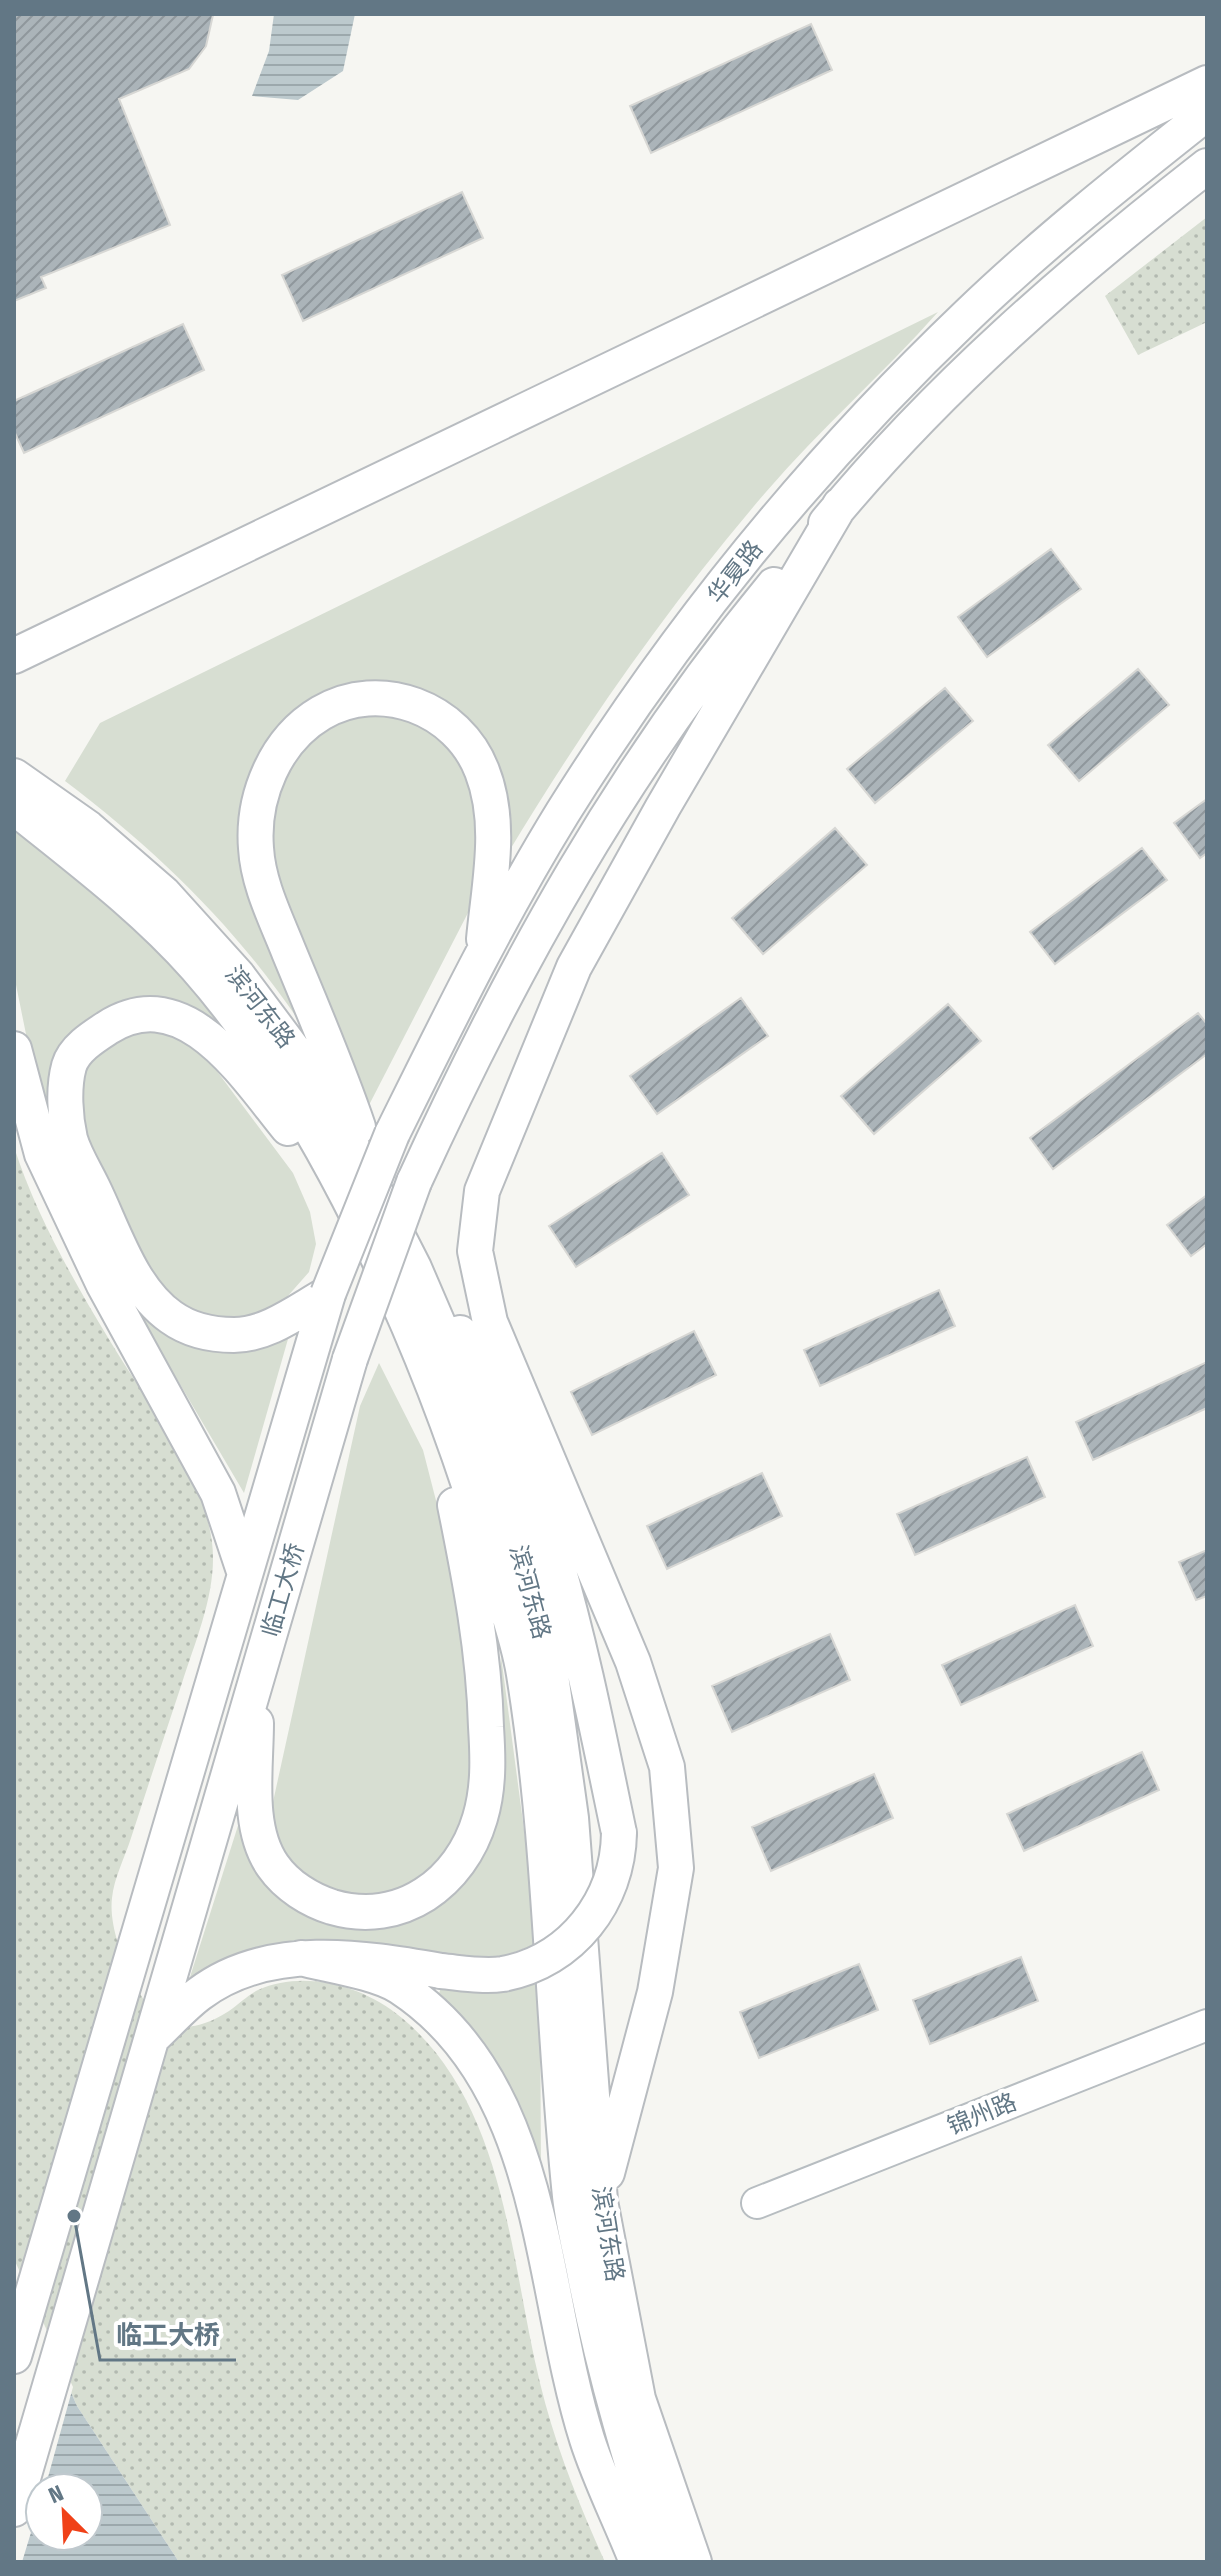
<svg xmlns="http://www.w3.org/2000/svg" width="1221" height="2576" font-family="'Fira Sans Condensed','Noto Sans SC',sans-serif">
<defs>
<pattern id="park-dots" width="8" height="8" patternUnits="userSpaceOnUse" patternTransform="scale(2)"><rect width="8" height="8" fill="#d7ded2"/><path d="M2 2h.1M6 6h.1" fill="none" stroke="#b2b9b0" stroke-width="1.8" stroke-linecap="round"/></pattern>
<pattern id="water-rules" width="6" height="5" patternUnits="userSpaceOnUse" patternTransform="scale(2)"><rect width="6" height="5" fill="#bcc9cd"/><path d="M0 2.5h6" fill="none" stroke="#9ca8ac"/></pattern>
<pattern id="building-hatch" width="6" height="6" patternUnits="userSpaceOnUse" patternTransform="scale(2)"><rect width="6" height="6" fill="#abb4b9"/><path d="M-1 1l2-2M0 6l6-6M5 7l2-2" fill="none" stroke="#8f979c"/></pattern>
</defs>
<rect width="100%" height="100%" fill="#f6f6f2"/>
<path fill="#d7ded2" d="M938,312C883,374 820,429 766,492C669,605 585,725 508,853L497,772L390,688L255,771L299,1021C234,925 157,851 65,781L100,723Z
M373,712L399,716L444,737L464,766L475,793L481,835L471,907L368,1107L323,1007L270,854L279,783L295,753L317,736L349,719Z
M14,827C103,890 174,966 246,1047L120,1005C68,1023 66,1057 50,1103L41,1108L14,975Z
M128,1029L190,1035L293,1173L310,1212L316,1244L309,1272L287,1297L262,1315L242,1322L194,1315L147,1274L90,1156L77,1089L92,1054Z
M128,1296L262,1347L288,1339L244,1493Z
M379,1363L423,1450L458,1586L474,1760L466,1823L425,1882L362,1901L299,1878L272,1835L271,1811L360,1406Z
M501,1656L539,1943L501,1957L468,1959L238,1955L190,1977L242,1813L277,1891L442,1899L499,1719Z
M540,1979L541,2176C515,2109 493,2047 438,1997L441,1987C477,1995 506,1994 540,1979Z"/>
<path fill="url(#park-dots)" d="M1207,217V322L1138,355L1105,296Z
M14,1147C36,1215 73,1280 110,1341C147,1403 202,1469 212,1542C218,1589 196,1639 182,1683C165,1734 148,1786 131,1838C125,1857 114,1878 112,1898C109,1923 121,1955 131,1977C154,2025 180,2042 229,2011C238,2005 248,1995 258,1990C305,1969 364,1986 402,2018C506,2105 510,2261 540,2383C555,2445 579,2505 605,2562H179L77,2406L14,2263Z"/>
<path fill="url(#water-rules)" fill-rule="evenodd" d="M274,14H355L343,71L298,100L252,96L269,51Z
M14,2263L77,2406L179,2562H14ZM40,2488H88V2536H40Z"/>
<path fill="#f6f6f2" d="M14,2259L73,2387L45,2488H40V2503L22,2562H14Z"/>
<path fill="url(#building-hatch)" stroke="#d7d7d4" stroke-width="2" d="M14,14L213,15L206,46L189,69L119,99L170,225L41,277L46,288L14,301Z
M811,24L832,70L651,153L630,106Z
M462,192L483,238L303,321L282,275Z
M183,324L204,370L24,453L14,431V401Z
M1051,549L1081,589L987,657L958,617Z
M1138,669L1169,705L1079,781L1048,745Z
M945,688L973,721L875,803L847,769Z
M1207,799V853L1200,858L1174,823Z
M835,828L867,865L763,954L732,918Z
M1142,848L1167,880L1055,964L1030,932Z
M741,998L768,1036L657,1114L630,1076Z
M948,1004L981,1041L874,1134L841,1096Z
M1198,1013L1207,1024V1054L1053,1169L1030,1138Z
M662,1153L689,1195L576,1267L549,1226Z
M1207,1195V1244L1191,1256L1167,1225Z
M939,1290L955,1326L820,1386L804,1350Z
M694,1331L716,1375L592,1435L571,1392Z
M1207,1362V1408L1093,1460L1076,1422Z
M1027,1457L1045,1497L915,1555L897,1514Z
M762,1473L782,1516L667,1569L647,1526Z
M1207,1550V1596L1196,1600L1179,1562Z
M1075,1605L1093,1646L961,1705L942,1665Z
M830,1634L850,1680L732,1732L712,1686Z
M1142,1752L1159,1790L1024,1851L1007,1814Z
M874,1774L893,1818L771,1871L752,1827Z
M1021,1957L1038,2001L930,2044L913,2000Z
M859,1964L878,2010L759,2058L740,2012Z"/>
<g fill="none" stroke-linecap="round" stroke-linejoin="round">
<defs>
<path id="secondary" d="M757,2203L1207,2025"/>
<path id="primary" d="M826,523C937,388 1070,273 1207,166
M14,656L1207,83
M14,776L88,828L163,893L238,976L297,1055L345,1133L414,1268L457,1368L515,1538L550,1668L571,1818L600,2201L638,2399L694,2562
M14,807C77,858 142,906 196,967C330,1119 437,1368 493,1562C503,1599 518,1636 524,1674C552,1847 552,2022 570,2196C573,2224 581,2253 586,2281C605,2377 633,2470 663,2562
M14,1049L42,1154L103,1283L218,1493L244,1571
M358,1127C338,1068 313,1010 289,952C276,919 258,884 256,848C252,797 275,740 321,713C380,678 458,708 482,771C503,824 489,884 484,939
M288,1128C246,1077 185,978 107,1028C93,1037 74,1049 69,1066C63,1088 65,1117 70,1139C75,1156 86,1173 93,1188C114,1231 131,1289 171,1317C189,1330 212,1335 234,1335C268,1335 299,1310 328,1294
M392,1134C446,1025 499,916 563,812C676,631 814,462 969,314C1044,242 1125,178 1207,113
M414,1182C513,966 622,769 774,585
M460,1333C551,1485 583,1661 619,1833
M256,1723C256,1768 246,1828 273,1866C287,1886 310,1900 332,1907C401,1927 461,1883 480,1818C489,1788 488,1758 486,1727C484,1651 470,1579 455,1505
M301,1958C328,1965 377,1972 400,1987C548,2084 539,2287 587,2439C600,2480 621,2521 637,2562
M154,2036C169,2022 183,2006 199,1994C268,1942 362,1957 441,1971
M607,2173L655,1992L676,1868L667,1767L633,1662L490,1322L475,1251L482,1191L574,967L663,807L840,505
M14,2356L328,1294
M14,2509L350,1359"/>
</defs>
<use href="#secondary" stroke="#b7bdc1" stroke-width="34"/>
<use href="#primary" stroke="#b8bcc0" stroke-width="38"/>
<use href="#secondary" stroke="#fff" stroke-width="30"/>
<use href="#primary" stroke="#fff" stroke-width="34"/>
<defs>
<path id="primary-bridge" d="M328,1294L392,1134
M350,1359L414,1182
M441,1971C462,1973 483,1977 503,1974C572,1961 618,1901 619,1833"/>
</defs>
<use href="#primary-bridge" stroke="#b8bcc0" stroke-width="38" stroke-linecap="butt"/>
<use href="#primary-bridge" stroke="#fff" stroke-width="34"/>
</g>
<g text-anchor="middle" stroke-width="8" stroke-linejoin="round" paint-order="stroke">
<g font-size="24" fill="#627785" stroke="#fff">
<text transform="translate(735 572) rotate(-52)" y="8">华夏路</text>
<text transform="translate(260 1007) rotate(52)" y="8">滨河东路</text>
<text transform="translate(283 1590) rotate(-74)" y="8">临工大桥</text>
<text transform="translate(530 1592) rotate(75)" y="8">滨河东路</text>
<text transform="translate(982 2114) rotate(-22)" y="8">锦州路</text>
<text transform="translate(608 2234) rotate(81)" y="8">滨河东路</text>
</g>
</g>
<path fill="none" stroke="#627785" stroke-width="3" d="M74 2216L100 2360H236"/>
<circle fill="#627785" stroke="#fff" stroke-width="3" cx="74" cy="2216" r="8"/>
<g font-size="26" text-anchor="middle" font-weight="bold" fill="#627785" stroke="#fff" stroke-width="8" stroke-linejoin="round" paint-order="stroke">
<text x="168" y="2344">临工大桥</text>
</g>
<rect width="1221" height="2576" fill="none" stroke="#627785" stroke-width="32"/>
<g transform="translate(64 2512) rotate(336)"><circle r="38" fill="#ffffff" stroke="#c0c9ce" stroke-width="2"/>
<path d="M0-6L14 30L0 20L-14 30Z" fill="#f04118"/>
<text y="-12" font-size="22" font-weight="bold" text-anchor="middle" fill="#627785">N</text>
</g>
</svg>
